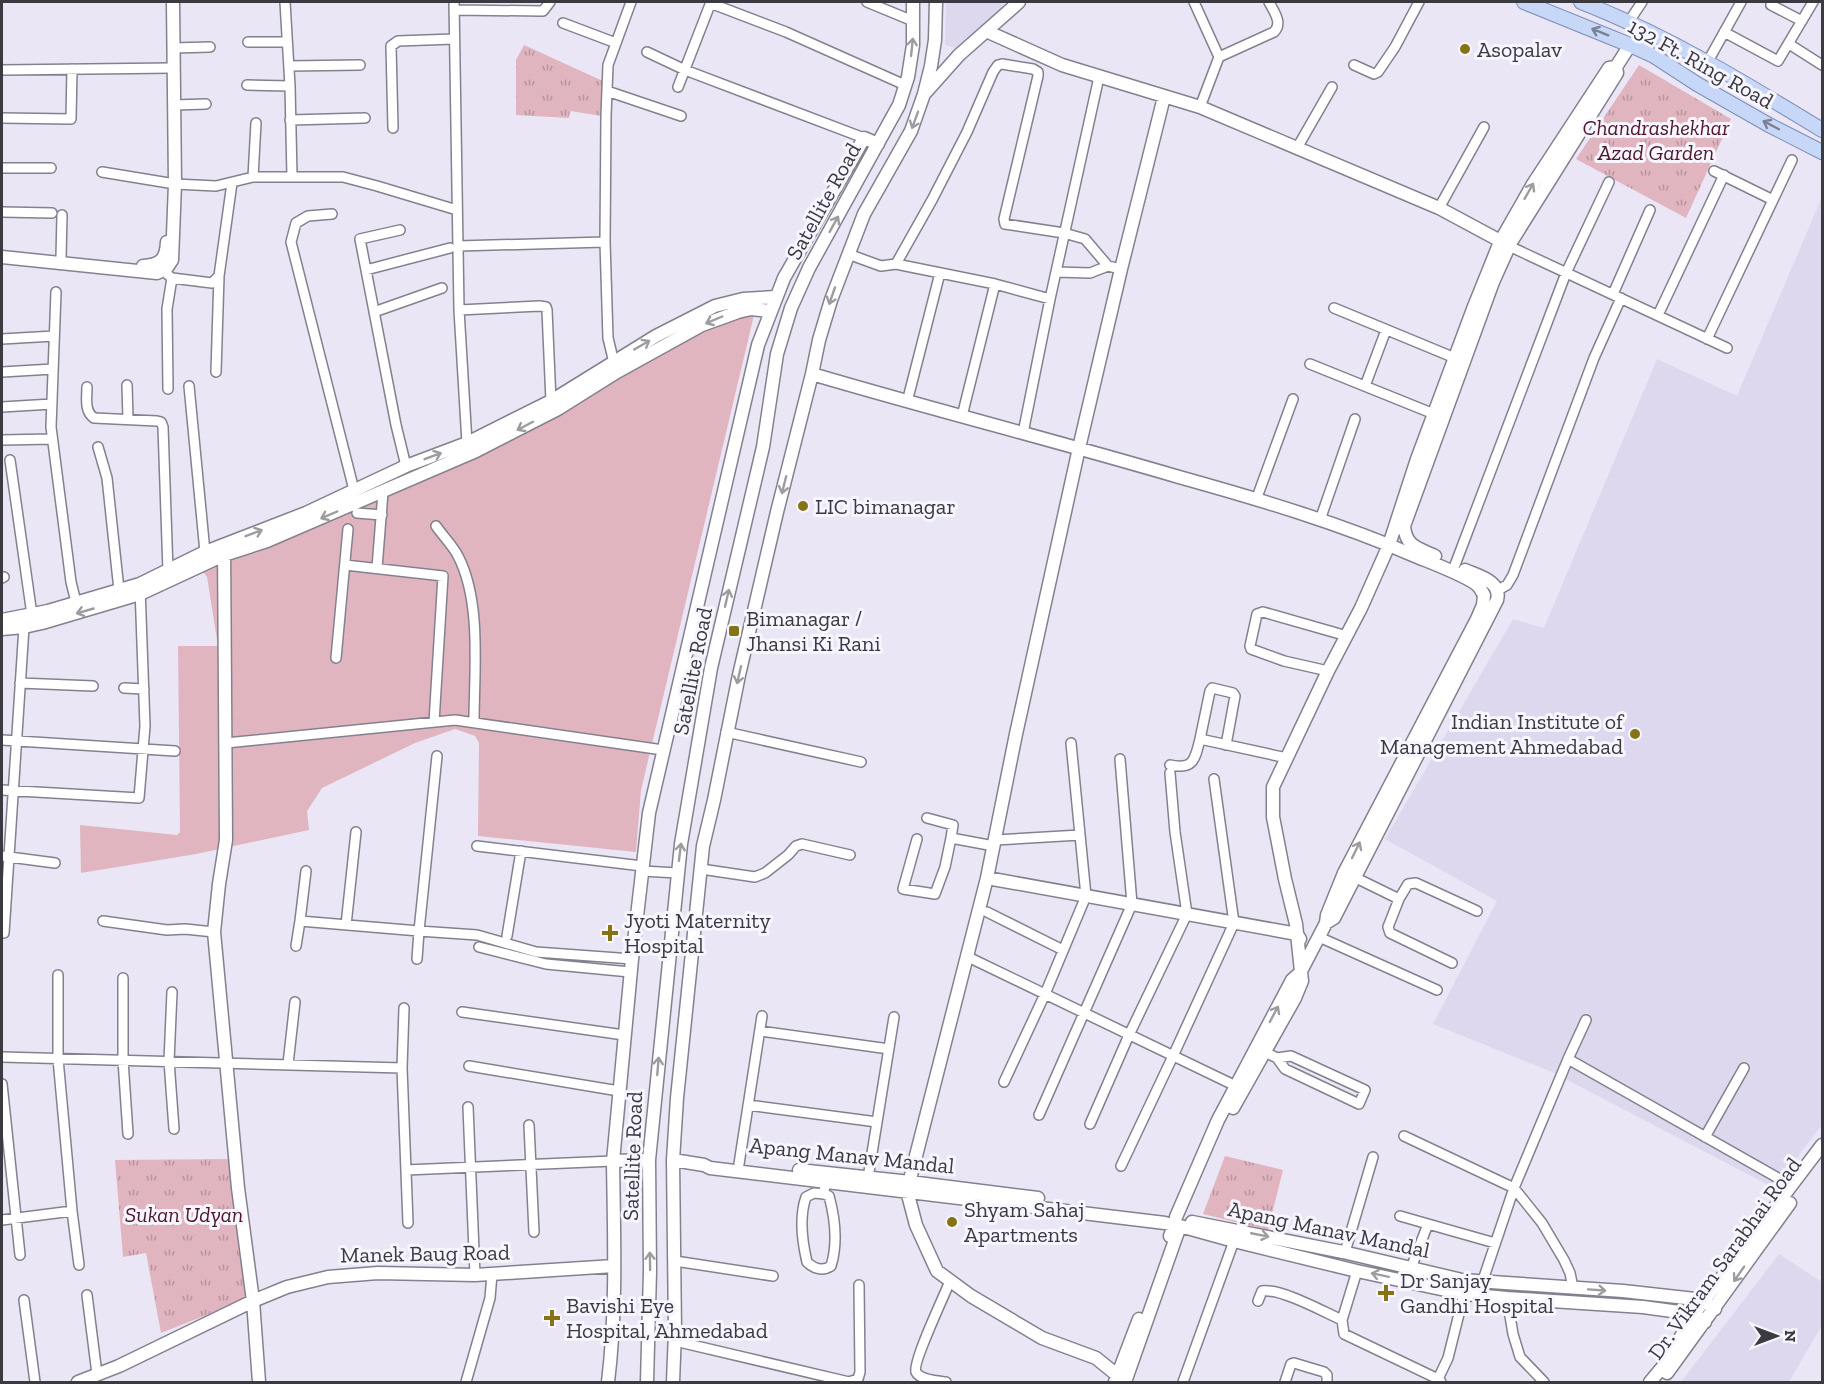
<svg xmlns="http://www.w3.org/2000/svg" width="1824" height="1384" font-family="'Zilla Slab',serif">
<defs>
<pattern id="park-tufts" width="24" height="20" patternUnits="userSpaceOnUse" patternTransform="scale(1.5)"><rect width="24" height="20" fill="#e1b5c0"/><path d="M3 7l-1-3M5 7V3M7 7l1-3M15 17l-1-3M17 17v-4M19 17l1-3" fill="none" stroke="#b8949d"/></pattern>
</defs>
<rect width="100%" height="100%" fill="#eae6f5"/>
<path fill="#ddd8ee" d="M946,2H1003V7L959,49L945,45Z
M1822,197V1125L1804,1148L1776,1189L1552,1072L1433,1024L1497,901L1385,839L1513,619L1544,628L1657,359L1737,396Z
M1779,1254L1822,1282V1325L1789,1382H1681Z"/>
<path fill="#e1b5c0" d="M733,307L755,311L641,790L636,852L478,836L479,743L475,736L455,729L415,743L322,788L307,811L309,830L196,854L81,873L80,825L177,835L180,832L178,646H218L207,577L200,568L201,559L517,425L699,320Z"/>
<path fill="url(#park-tufts)" d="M524,45L605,82L602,116L570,111L569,118L516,115V60Z
M1639,65L1731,119L1686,218L1576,159Z
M1225,1156L1283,1170L1268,1230L1203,1214Z
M231,1159L249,1298L161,1333L146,1253L123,1257L115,1160Z"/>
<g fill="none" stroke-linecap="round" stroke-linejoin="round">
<defs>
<path id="street" d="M285,2L290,86L292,177
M454,2L459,310L467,443
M867,2L913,21
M1194,2L1219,57L1200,107
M1772,2L1771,5L1802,21
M710,3L786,32L905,85
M454,10L543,11L550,2
M563,23L616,43
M1628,23L1642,2
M1724,32L1778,61L1813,2
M248,42H287
M1789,44L1822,65
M173,48L210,47
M647,52L685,70L864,138
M1219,57L1274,32C1283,23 1274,12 1269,2
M1707,63L1741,2
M1354,65L1374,74L1378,72L1395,47L1419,2
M289,66L360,65
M2,70L173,68
M247,85L290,86
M678,87L711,2
M607,91L681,116
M174,105L206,104
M2,118L71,119L72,69
M290,120L365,118
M393,128L391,46L398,41L454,39
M1297,148L1332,87
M2,168H51
M1714,171L1773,200
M102,172L175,184L216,186L253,177H343L377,186L457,210
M253,177L256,123
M1439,208L1484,127
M2,212L52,213
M332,214L308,216L296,223L291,242L354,490
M400,230L360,239L396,425L406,466
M605,242L606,116L608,65L631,2
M458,246L605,242L608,338L615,367
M1509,246L1727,348
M848,254L881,266L896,264L995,284L1050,299
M61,258L62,215
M896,264L932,200L967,132L993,72L998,65L1002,64L1033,69L1038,72V76L1004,219L1005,224L1064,233L1085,239L1108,266L1121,269
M366,270L450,248
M1056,272L1090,273L1108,266
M168,275L172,278L212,283L219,276
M56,292L51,427L71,582L76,602
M1613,294L1650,210
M1334,308L1455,358
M459,310L540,306L546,307L547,310L551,401
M374,312L442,288
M1658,315L1724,175
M2,339L54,336
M1707,339L1792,160
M1310,364L1434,414
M2,372L53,369
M216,372L219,276L232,183
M127,385L128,419
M189,386L205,552
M1365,386L1386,330
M87,387C87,398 84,411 94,418L157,421L161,422L163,427L168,571
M168,389L167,309L172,278
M907,402L940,273
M2,407L52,404
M962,416L995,284
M1023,433L1050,299L1099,77
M2,440L52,439
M98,447L107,478L119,590
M10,460L32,615
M1256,500L1293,399
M357,513L382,515
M1320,520L1355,419
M436,526C443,536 453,546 458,556C482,602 474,672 474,722
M345,565L443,576L434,722
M1455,565L1566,273L1609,182
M377,568L383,492
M2,578L4,577
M1498,590L1507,585L1513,575L1594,358L1621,298
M336,658L348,529
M1328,671L1284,661L1251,649L1250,646L1257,614L1263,612L1347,636
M20,683L93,686
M124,688L144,689
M726,732L861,762
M2,740L175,751
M226,743L455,720L663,750
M1226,745L1235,696L1233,693L1212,688L1210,691L1200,739L1287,758
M1170,765C1194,770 1195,759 1200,739
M2,790L139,798L145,726L140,588
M927,818L953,825L951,838L994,846
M917,839L903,889L935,894L945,867L951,838
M995,840L1080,835
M477,846L642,866
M2,856L55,863
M701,869L755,877L765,873L788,855L796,846L802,844L850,855
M306,871L300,921L419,931L437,756
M642,871L678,873
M1354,877L1399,899L1408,884L1416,883L1477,911
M1399,899L1388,927L1390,933L1452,963
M987,912L1063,950
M103,921L167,930L185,929L214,932
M346,925L356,832
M4,933L24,627
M507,936L521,851
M1319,937L1437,990
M296,946L300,921
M479,947L546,964L630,972
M966,956L1240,1088
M417,959L419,931L477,935L536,952L632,959
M58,975V1059L72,1211L79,1265
M123,978V1060L128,1134
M172,992L169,1061L174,1129
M462,1012L624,1035
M760,1031L889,1049
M1265,1052L1277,1058L1291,1056L1365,1090L1359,1104L1285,1069L1277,1058
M2,1057L402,1068L408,1223
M1568,1059L1586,1020
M288,1064L295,1002
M469,1066L619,1091
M402,1068L404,1008
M1004,1082L1045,994L1086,896L1071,743
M2,1084L20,1255
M748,1105L877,1122
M468,1107L475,1275
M1039,1115L1132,904L1120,759
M1090,1124L1129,1035L1187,914L1175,832L1170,773
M529,1125L534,1232
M1404,1136L1514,1188L1542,1223L1564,1260L1570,1273L1573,1288
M1705,1137L1744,1068
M739,1164L762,1016
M1121,1166L1173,1056L1234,923L1214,779
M406,1170L613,1161
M867,1184L894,1017
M824,1194L814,1193L806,1197C799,1217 802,1241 807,1262C813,1268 822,1272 831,1266C838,1243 835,1218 829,1196L824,1194L825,1182
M1400,1216L1428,1224L1411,1268
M2,1220L72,1211
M1428,1224L1495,1243
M1345,1252L1373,1157
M675,1261L773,1276
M87,1295L97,1374
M1476,1295L1482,1283L1514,1188L1568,1059L1792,1186
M1507,1298L1513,1334L1520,1357L1544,1382
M24,1300L35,1382
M1258,1301L1262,1291C1281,1288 1324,1312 1342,1320L1357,1271
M1342,1320L1344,1334L1438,1379L1441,1382
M675,1341L849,1382L858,1379L860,1372L859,1285
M1438,1379L1448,1358L1464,1294
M466,1382L490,1298L492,1274
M946,1382C938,1381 920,1380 916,1372C912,1363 945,1294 950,1281
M1183,1382L1234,1241
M1285,1382L1291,1364L1294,1363L1324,1372L1327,1375V1382"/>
<path id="secondary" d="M986,31L1062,65L1200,107L1439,208L1506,244
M926,92L959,55L1019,2
M2,257L157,273L166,269L172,260L175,184L173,2
M143,266C160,265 166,260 167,242
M812,374C934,410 1057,441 1179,477C1258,499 1339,523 1415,556C1432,563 1462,574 1476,584C1480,587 1482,592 1484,595L1483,605L1477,619L1344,873L1327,915L1326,923L1300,973L1292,980L1218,1120L1176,1217
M224,545L226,840L219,884L214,932L238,1188L253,1301L259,1382
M1435,556C1418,548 1406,547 1404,526L1493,282L1511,242L1617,73L1616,67L1630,45
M2,620L48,611L140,584L205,552L306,513L406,466L467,443L551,401L656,336L715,306L743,299L776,297
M2,629L24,627L42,623L140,594L224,555L267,541L476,451L558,409L617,372L702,325L738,312L751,309L770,311
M987,878L1297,934L1300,939
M1326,923L1334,918L1497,600C1502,581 1478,576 1465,570
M1233,1108L1295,998L1302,981L1296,924L1285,879L1273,817V787L1328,671L1361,608L1389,545L1417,459L1473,309L1500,242L1533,184L1609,68L1616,67
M673,1160L704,1165L710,1168L1165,1223L1174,1225L1170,1236
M613,1161L632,959L649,813L758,345L784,278L864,138L878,144
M799,1170L910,1182L1038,1198
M1192,1222L1343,1252L1462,1280L1623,1291L1704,1300L1715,1309
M1667,1373L1790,1203
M1117,1375L1096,1358L1042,1338L971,1296L937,1271L916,1225L907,1191L987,878L1016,734L1079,448L1121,269L1164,97
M78,1382L119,1366L253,1301L287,1287L328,1277L378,1273L475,1275L614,1266
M608,1382C617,1309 614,1235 613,1161L649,1160
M647,1382L650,1271L649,1160L681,844L711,668L763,447L777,354L791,308L809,268L899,105L908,77L913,45V2
M673,1382L675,1332L673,1160L677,1098L703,846L714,800L739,675L777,512L812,374L819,340L831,300L864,214L911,131L924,94L931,66L935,40L936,2
M1115,1382L1139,1319
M1125,1382L1180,1226L1234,1241L1357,1271L1464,1294L1507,1298L1643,1307L1694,1314L1705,1322
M1650,1382L1665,1364L1694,1314L1822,1145"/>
<path id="primary" d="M1524,2L1630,45L1654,56L1697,84L1769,125L1822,152
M1581,2C1666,35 1745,83 1822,130"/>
</defs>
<use href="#street" stroke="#84818f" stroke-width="12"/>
<use href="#secondary" stroke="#84818f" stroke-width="15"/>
<use href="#primary" stroke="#7e8fb5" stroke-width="16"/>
<use href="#street" stroke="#fff" stroke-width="9"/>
<use href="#secondary" stroke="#fff" stroke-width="12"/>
<use href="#primary" stroke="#c7d7f8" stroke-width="14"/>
</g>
<defs><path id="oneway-shaft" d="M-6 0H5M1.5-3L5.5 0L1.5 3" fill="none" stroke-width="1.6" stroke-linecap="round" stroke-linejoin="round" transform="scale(1.5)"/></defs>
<g stroke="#7a8193">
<use href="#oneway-shaft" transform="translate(1600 32) rotate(-158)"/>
<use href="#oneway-shaft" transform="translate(1771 125) rotate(-152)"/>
</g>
<g stroke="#9d9ca0">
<use href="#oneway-shaft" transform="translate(912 47) rotate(-84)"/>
<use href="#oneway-shaft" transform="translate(915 120) rotate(110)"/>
<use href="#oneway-shaft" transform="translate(1529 191) rotate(-60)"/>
<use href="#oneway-shaft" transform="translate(834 224) rotate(-61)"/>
<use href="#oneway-shaft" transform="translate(832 296) rotate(109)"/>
<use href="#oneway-shaft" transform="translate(714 320) rotate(157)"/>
<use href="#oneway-shaft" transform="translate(642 345) rotate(-30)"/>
<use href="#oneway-shaft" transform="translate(525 426) rotate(152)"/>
<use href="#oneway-shaft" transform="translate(433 456) rotate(-21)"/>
<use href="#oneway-shaft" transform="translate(784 485) rotate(104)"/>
<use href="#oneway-shaft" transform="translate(329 515) rotate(157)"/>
<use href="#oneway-shaft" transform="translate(254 533) rotate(-21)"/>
<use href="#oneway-shaft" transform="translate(727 598) rotate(-77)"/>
<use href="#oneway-shaft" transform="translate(85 611) rotate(164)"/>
<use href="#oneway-shaft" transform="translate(739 675) rotate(103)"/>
<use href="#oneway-shaft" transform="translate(1356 850) rotate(-64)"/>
<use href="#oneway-shaft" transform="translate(680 852) rotate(-83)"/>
<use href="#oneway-shaft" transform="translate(1274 1014) rotate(-62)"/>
<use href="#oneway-shaft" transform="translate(658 1066) rotate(-85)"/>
<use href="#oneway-shaft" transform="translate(1260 1235) rotate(11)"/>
<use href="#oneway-shaft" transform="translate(650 1261) rotate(-91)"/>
<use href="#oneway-shaft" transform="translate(1739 1274) rotate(125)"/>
<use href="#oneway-shaft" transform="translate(1380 1275) rotate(-168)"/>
<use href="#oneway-shaft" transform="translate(1597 1290) rotate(4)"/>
</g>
<g fill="#857315" stroke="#f7f5fe" stroke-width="2">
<circle cx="1465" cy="49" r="6"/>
<circle cx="803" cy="506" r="6"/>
<rect x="728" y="625" width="12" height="12" rx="3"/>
<circle cx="1635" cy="734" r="6"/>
<path d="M607 924h6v6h6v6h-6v6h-6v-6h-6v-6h6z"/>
<circle cx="952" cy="1222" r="6"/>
<path d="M1383 1284h6v6h6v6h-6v6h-6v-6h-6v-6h6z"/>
<path d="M549 1309h6v6h6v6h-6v6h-6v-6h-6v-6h6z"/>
</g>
<g text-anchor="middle" stroke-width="6" stroke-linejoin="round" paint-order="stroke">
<g font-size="22" fill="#3b3a40" stroke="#f7f5fe" text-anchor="start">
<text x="1477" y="57">Asopalav</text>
<text x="815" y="514">LIC bimanagar</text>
<text x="746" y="626">Bimanagar /<tspan x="746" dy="25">Jhansi Ki Rani</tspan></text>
<text x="1623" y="729" text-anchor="end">Indian Institute of<tspan x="1623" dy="25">Management Ahmedabad</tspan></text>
<text x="624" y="928">Jyoti Maternity<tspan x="624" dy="25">Hospital</tspan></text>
<text x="964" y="1217">Shyam Sahaj<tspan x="964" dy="25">Apartments</tspan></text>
<text x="1400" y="1288">Dr Sanjay<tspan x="1400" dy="25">Gandhi Hospital</tspan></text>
<text x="566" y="1313">Bavishi Eye<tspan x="566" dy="25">Hospital, Ahmedabad</tspan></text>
</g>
<g font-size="22" fill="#3b3a40" stroke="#f7f5fe">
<text transform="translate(1701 63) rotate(29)" y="8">132 Ft. Ring Road</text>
<text transform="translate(823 201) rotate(-61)" y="8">Satellite Road</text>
<text transform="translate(692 671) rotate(-79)" y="8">Satellite Road</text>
<text transform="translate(852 1155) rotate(6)" y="8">Apang Manav Mandal</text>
<text transform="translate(632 1156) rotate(-88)" y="8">Satellite Road</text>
<text transform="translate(1329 1229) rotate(12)" y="8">Apang Manav Mandal</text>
<text transform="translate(425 1253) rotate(-1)" y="8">Manek Baug Road</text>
<text transform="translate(1724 1258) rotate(-54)" y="8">Dr. Vikram Sarabhai Road</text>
</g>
<g font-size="22" font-style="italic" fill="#4e172b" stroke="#f7f5fe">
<text x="1656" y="135">Chandrashekhar<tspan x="1656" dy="25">Azad Garden</tspan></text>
<text x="184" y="1222">Sukan Udyan</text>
</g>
</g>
<rect width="1824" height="1384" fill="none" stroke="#3b3a40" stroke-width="6"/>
<g transform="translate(1776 1336) rotate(90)" stroke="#f7f5fe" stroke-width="4.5" paint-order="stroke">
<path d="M0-4.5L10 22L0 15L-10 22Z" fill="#3b3a40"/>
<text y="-9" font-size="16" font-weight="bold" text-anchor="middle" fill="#3b3a40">N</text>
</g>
</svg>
